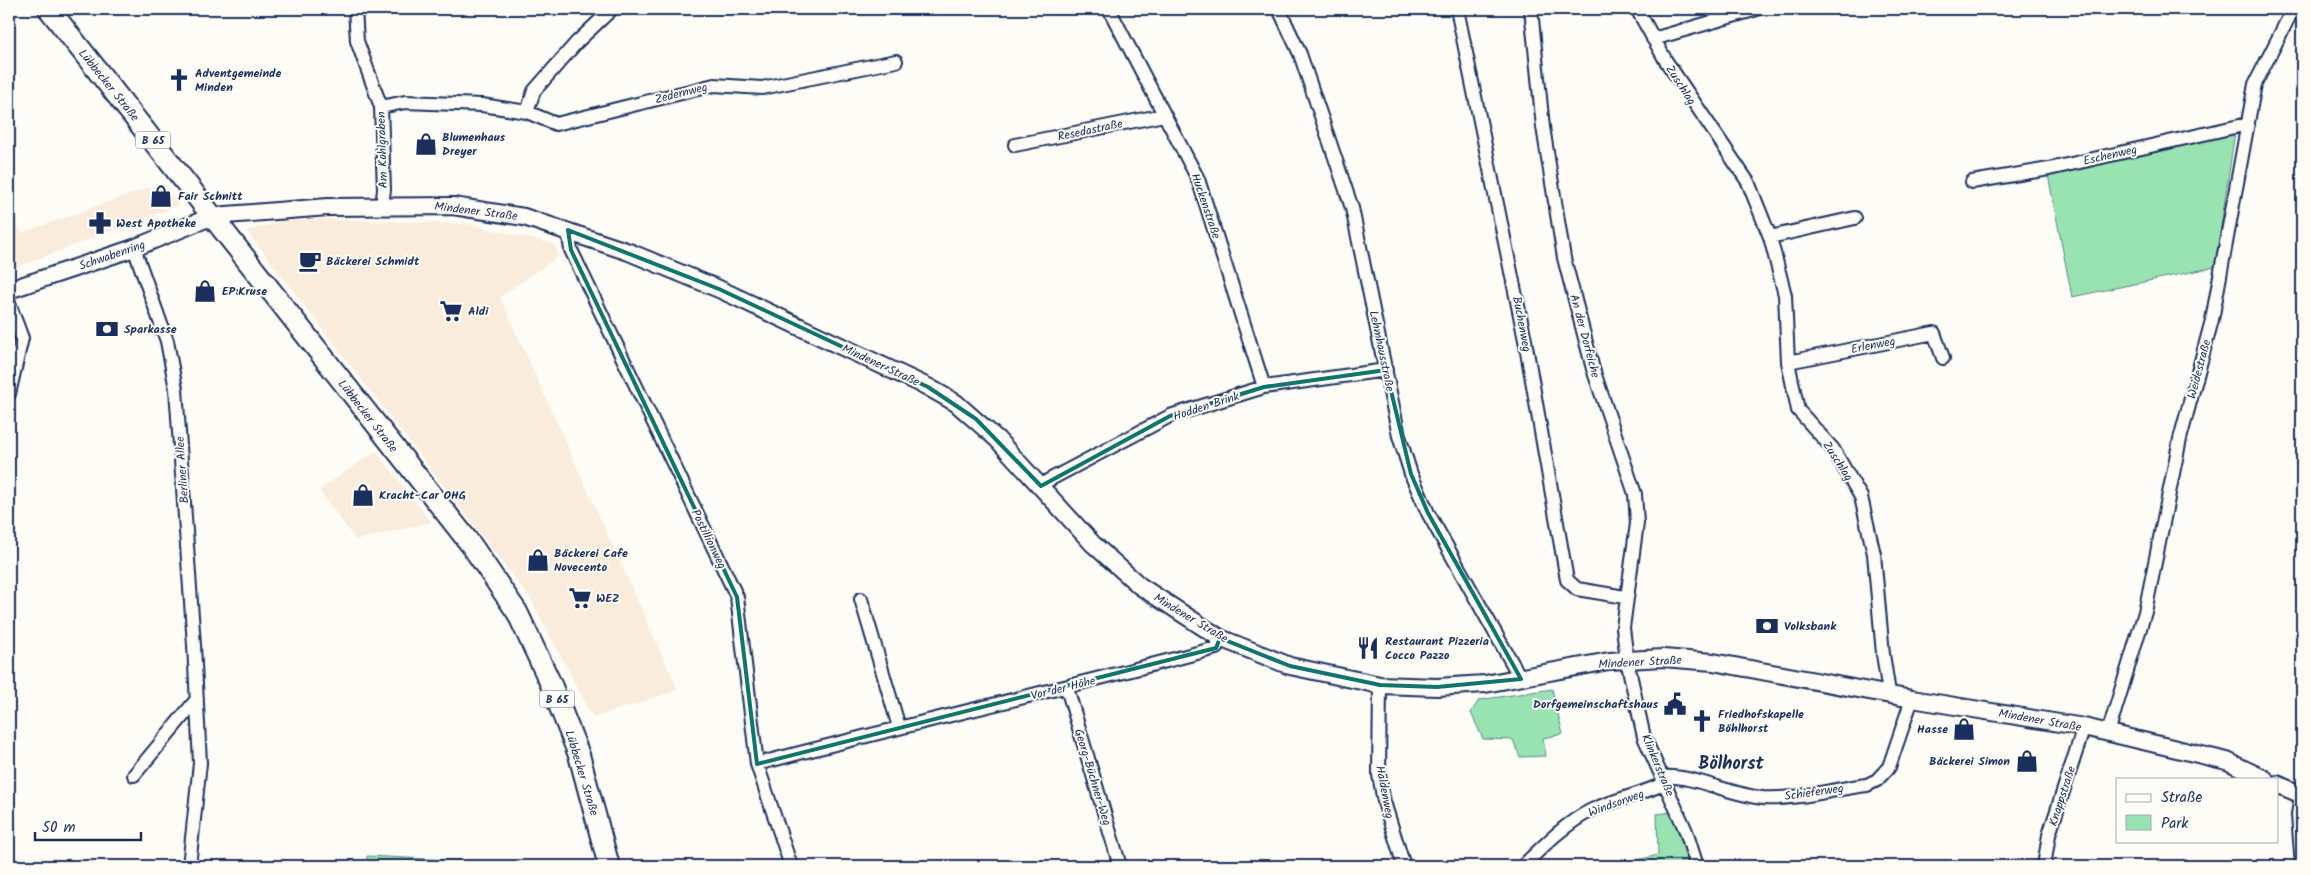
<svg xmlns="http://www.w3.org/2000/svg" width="2311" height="875" font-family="Kalam,sans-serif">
<rect width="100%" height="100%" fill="#fdfcf7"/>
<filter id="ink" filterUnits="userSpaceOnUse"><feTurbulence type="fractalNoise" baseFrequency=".02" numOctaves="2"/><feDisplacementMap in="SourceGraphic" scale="10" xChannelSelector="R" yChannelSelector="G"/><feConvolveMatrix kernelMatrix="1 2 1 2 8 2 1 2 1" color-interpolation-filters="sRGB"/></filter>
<g filter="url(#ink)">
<path fill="#f9ecdc" d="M162,183L179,205L9,270V201L21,233Z
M327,219L469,224L553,244L560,255L500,297L678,690L593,718L532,601L247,231L283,221Z
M376,451L431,522L356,540L319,490Z"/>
<path fill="#99e2b1" stroke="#5a8888" d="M2235,132L2215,267L2072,297L2048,175Z
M1552,689L1563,734L1543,738L1546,756L1520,757L1513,740L1483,739L1471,713L1479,700Z
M1673,812L1688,866H1621V864L1658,855L1657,814Z
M367,856L488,862L489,866H367Z"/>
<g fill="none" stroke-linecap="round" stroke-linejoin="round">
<defs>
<path id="minor" d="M355,9L357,41L381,107L384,190L382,205
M1109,9L1198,179L1264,387
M1279,9L1300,54L1352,208L1399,436L1411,474L1428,513L1521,679
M1457,9L1525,340L1567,580L1577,589L1625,597
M1531,9L1543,127L1564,258L1593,369L1635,494L1637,523L1623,628L1627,660L1644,737L1686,831L1697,866
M1637,9L1666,61L1748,182L1770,237L1785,295L1788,362L1798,410L1833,449L1861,497L1874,554L1883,654L1889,693
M1653,39L1757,9
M381,107L405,102L482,105L527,112L556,124L714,85L762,88L896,61
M527,112L534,91L577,42L612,9
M1015,145L1164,115
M1972,182L2049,169L2248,124
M568,230L571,250L737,597L757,764L791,866
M1770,237L1855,218
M134,248L167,341L176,389L194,645L200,763L189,866
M9,303L22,338L9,394
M1788,362L1934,333L1943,358
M1041,486L1049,480L1170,416L1264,387L1386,370
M861,599L899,727
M1380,685L1379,775L1384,802L1404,866
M1067,688L1120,866
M2108,733L2145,612L2180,439L2212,320L2255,84L2293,9
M757,764C910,724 1063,689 1216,648L1220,638
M134,775L197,699
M1662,777C1692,774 1730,795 1763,798C1797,800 1834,789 1867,785L1877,780L1889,767L1912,699
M2301,795L2298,815L2302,866
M1523,866C1543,846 1567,822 1592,810C1615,799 1641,795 1665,783
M2044,866L2049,835L2084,727"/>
<path id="tertiary" d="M9,290L134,248L213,216L328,207L453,206L524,217L629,252L719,289L928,387L956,403L997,439L1093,544L1140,586L1220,638L1290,666L1380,685L1437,687L1485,684L1609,661L1663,658L1713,662L1912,699L2084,727L2227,761L2265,779
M2277,784L2302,795"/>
<path id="primary" d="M49,9L472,546L517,612L550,682L579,755L609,866"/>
</defs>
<use href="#minor" stroke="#1b2f5e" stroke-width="16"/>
<use href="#tertiary" stroke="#1b2f5e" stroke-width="20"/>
<use href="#primary" stroke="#1b2f5e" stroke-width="24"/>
<use href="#minor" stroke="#fdfcf7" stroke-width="12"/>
<use href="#tertiary" stroke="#fdfcf7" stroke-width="16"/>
<use href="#primary" stroke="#fdfcf7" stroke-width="20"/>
</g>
</g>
<path fill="none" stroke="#0f766e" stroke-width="4" stroke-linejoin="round" d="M568,230L719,289L928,387L976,419L1041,486L1170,416L1264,387L1386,370L1411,474L1428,513L1521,679L1437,687L1380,685L1290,666L1220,638L1216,648L757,764L737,597L571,250Z"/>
<defs>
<symbol id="church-bare" viewBox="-9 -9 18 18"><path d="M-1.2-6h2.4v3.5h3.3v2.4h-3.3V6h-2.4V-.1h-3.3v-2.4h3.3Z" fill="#1b2f5e" stroke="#fdfcf7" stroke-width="2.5" paint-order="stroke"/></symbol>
<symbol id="shop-bare" viewBox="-9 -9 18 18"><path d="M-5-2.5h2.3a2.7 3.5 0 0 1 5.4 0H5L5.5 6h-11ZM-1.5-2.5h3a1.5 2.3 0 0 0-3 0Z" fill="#1b2f5e" stroke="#fdfcf7" stroke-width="2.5" paint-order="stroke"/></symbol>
<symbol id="pharmacy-bare" viewBox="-9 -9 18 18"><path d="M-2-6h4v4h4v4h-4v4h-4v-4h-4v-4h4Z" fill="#1b2f5e" stroke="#fdfcf7" stroke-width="2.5" paint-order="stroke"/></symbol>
<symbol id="cafe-bare" viewBox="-9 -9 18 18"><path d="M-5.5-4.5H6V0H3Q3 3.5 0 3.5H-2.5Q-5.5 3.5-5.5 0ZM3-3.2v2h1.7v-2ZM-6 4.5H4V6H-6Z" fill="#1b2f5e" stroke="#fdfcf7" stroke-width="2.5" paint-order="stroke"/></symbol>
<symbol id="supermarket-bare" viewBox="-9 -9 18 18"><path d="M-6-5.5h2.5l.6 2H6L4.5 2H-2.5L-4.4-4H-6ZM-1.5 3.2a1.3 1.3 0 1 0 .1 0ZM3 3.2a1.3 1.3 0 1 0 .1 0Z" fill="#1b2f5e" stroke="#fdfcf7" stroke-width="2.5" paint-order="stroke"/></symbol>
<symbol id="bank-bare" viewBox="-9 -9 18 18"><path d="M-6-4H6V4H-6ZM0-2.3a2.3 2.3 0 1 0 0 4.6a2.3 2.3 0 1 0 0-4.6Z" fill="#1b2f5e" stroke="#fdfcf7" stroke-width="2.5" paint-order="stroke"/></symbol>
<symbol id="restaurant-bare" viewBox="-9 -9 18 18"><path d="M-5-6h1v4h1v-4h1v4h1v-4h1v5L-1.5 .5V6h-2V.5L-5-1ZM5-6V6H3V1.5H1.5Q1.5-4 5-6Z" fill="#1b2f5e" stroke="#fdfcf7" stroke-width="2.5" paint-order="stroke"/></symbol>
<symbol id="civic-bare" viewBox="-9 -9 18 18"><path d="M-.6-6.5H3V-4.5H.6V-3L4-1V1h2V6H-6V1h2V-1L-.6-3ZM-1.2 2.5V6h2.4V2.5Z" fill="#1b2f5e" stroke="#fdfcf7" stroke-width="2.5" paint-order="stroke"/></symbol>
</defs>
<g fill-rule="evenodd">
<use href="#church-bare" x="163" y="64" width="32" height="32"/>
<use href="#shop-bare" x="410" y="128" width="32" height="32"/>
<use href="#shop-bare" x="145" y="180" width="32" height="32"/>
<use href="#pharmacy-bare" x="84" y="207" width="32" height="32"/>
<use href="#cafe-bare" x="294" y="245" width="32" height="32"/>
<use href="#shop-bare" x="189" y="275" width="32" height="32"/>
<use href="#supermarket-bare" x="435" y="295" width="32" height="32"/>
<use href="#bank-bare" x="91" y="313" width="32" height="32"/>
<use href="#shop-bare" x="347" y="479" width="32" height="32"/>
<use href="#shop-bare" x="522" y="544" width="32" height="32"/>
<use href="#supermarket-bare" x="564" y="582" width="32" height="32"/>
<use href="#bank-bare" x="1751" y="610" width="32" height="32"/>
<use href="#restaurant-bare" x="1352" y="632" width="32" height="32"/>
<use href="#civic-bare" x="1659" y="688" width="32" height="32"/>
<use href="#church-bare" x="1686" y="705" width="32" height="32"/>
<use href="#shop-bare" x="1948" y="713" width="32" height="32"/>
<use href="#shop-bare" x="2011" y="745" width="32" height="32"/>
</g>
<g text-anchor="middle" stroke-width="4" stroke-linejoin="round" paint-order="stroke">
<g fill="#fdfcf7" stroke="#5f6c8c" stroke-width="1">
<rect x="135.5" y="131.5" width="35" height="17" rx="4"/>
<rect x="539.5" y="690.5" width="35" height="17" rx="4"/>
</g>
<g font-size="11" font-weight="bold" fill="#1b2f5e">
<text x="153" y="144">B 65</text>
<text x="557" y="703">B 65</text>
</g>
<g font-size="12" font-weight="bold" fill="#1b2f5e" stroke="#fdfcf7" text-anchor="start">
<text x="195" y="77">Adventgemeinde<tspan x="195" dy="14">Minden</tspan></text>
<text x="442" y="141">Blumenhaus<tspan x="442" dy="14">Dreyer</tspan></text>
<text x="178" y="200">Fair Schnitt</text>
<text x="116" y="227">West Apotheke</text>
<text x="326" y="265">Bäckerei Schmidt</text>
<text x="222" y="295">EP:Kruse</text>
<text x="468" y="315">Aldi</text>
<text x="124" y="333">Sparkasse</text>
<text x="379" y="499">Kracht-Car OHG</text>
<text x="554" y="557">Bäckerei Cafe<tspan x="554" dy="14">Novecento</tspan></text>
<text x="596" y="602">WEZ</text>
<text x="1784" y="630">Volksbank</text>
<text x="1385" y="645">Restaurant Pizzeria<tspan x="1385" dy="14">Cocco Pazzo</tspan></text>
<text x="1658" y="708" text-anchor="end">Dorfgemeinschaftshaus</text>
<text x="1718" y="718">Friedhofskapelle<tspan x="1718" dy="14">Böhlhorst</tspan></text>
<text x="1948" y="733" text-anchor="end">Hasse</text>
<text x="2010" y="765" text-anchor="end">Bäckerei Simon</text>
</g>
<g font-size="12" fill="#1b2f5e" stroke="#fdfcf7">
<text transform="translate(109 85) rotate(51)" y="4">Lübbecker Straße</text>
<text transform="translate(1681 85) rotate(57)" y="4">Zuschlag</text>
<text transform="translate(681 93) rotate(-14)" y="4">Zedernweg</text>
<text transform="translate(1090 130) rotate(-12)" y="4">Resedastraße</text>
<text transform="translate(382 150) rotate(-92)" y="4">Am Kohlgraben</text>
<text transform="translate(2110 155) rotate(-13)" y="4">Eschenweg</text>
<text transform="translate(1206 206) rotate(71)" y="4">Huckenstraße</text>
<text transform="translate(476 211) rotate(7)" y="4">Mindener Straße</text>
<text transform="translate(112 255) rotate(-19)" y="4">Schwabenring</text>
<text transform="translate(1522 324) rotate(79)" y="4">Buchenweg</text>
<text transform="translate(1585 336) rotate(75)" y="4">An der Dorfeiche</text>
<text transform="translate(1873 345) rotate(-11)" y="4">Erlenweg</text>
<text transform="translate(1382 351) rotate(78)" y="4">Lehmhausstraße</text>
<text transform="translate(881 365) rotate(25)" y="4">Mindener Straße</text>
<text transform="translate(2199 369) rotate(-75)" y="4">Weidestraße</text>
<text transform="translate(1206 406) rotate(-18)" y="4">Hodden Brink</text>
<text transform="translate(368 416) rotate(52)" y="4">Lübbecker Straße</text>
<text transform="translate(1838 461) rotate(57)" y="4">Zuschlag</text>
<text transform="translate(182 470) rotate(-94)" y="4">Berliner Allee</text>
<text transform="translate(709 539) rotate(64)" y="4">Postillionweg</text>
<text transform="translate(1191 618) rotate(31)" y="4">Mindener Straße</text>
<text transform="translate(1640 662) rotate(-3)" y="4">Mindener Straße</text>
<text transform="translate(1063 688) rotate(-14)" y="4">Vor der Höhe</text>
<text transform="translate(2040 720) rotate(10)" y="4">Mindener Straße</text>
<text transform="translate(1658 765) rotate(67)" y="4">Klinkerstraße</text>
<text transform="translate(582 773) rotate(73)" y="4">Lübbecker Straße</text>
<text transform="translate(1093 777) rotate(73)" y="4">Georg-Büchner-Weg</text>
<text transform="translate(1385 792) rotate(79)" y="4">Haldenweg</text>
<text transform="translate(1814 792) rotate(-8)" y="4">Schieferweg</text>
<text transform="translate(2062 796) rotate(-72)" y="4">Knappstraße</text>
<text transform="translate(1616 803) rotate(-20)" y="4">Windsorweg</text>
</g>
<g font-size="18" font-weight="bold" fill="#1b2f5e" stroke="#fdfcf7">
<text x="1731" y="769">Bölhorst</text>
</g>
</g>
<rect width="2311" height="875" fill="none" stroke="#fdfcf7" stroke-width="30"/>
<rect x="15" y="15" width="2281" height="845" fill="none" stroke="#1b2f5e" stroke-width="2" filter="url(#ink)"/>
<rect x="2116" y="778" width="162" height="65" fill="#fdfcf7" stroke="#a3aaba"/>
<rect x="2126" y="794" width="25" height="8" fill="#fdfcf7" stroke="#a3aaba"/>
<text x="2161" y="802" font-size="15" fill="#1b2f5e">Straße</text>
<rect x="2126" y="815" width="25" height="15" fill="#99e2b1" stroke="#a3aaba"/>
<text x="2161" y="828" font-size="15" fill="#1b2f5e">Park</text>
<path d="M35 832v8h106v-8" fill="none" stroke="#1b2f5e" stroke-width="2.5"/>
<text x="42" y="832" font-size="15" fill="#1b2f5e" stroke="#fdfcf7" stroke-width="4" paint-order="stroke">50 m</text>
</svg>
